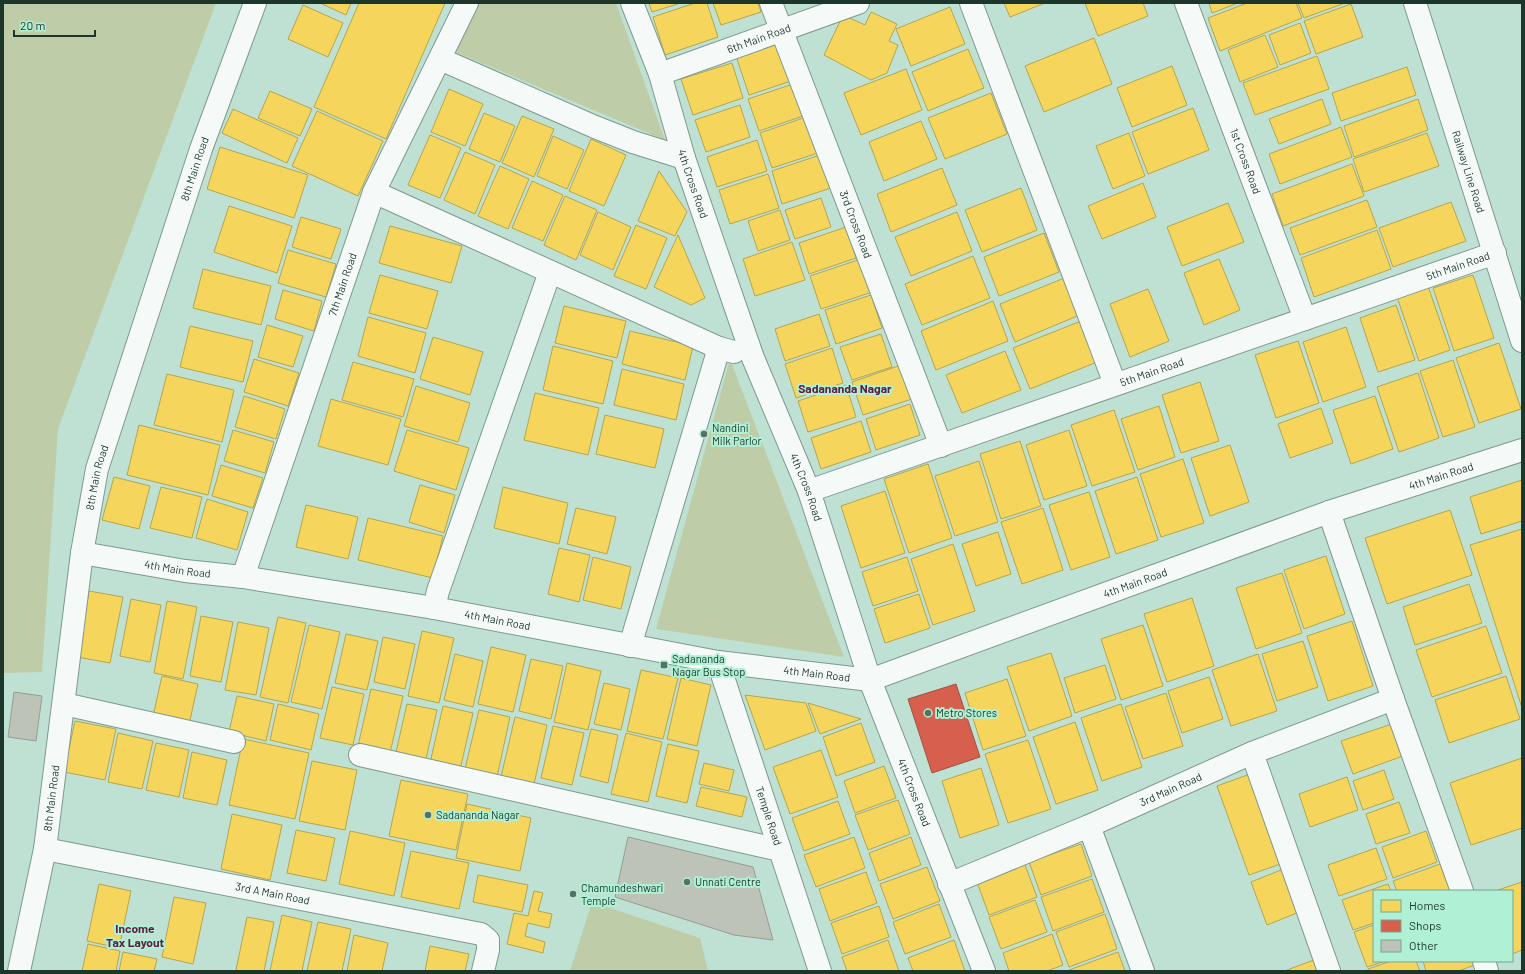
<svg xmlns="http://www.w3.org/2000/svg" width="1525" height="974" font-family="Barlow,sans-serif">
<rect width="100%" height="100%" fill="#bfe1d3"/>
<path fill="#becda7" d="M3,3H216L58,429L42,672L4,673L3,729Z
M479,3H616L665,140L455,52Z
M730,359L844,657L656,629Z
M592,902L700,938L708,971H570Z"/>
<path fill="#f6d55c" stroke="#b5a54e" d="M320,3H351L346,15Z
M359,3H445L386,139L314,107Z
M649,3H681L652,12Z
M695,3H707L718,37L665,55L653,17Z
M713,3H758L761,12L721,25Z
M1004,3H1045L1010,17Z
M1085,3H1143L1148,16L1098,36Z
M1209,3H1238L1212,13Z
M1247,3H1296L1302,18L1220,51L1208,18Z
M1298,3H1345L1304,18Z
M1351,4L1363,37L1316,54L1304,21Z
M303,5L343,23L328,57L288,39Z
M950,7L965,44L911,66L896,29Z
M871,12L897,24L889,41L898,45L887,73L871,80L824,55L843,15L865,25Z
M1300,23L1311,53L1280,65L1269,35Z
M1265,35L1278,67L1240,82L1228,50Z
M1094,38L1112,84L1044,112L1025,66Z
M778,42L791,81L749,95L736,56Z
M968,49L984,88L928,111L912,72Z
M1317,56L1329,89L1255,115L1243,83Z
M732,63L743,98L693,115L681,79Z
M1172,66L1187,105L1132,127L1117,88Z
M1407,67L1416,95L1341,121L1332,93Z
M906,69L922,110L861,135L844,93Z
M796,83L806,115L759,131L748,99Z
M449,89L483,104L465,146L431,132Z
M270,91L312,109L300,136L258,118Z
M991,93L1007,134L945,159L928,118Z
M1322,99L1331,124L1279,144L1269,119Z
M1418,99L1428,130L1354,157L1344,126Z
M740,105L750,137L706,152L695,120Z
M1193,108L1209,150L1148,174L1132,132Z
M233,109L298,138L287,163L222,133Z
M317,111L383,141L358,196L292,166Z
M484,113L515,126L500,162L469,149Z
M522,116L554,129L534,177L502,163Z
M809,116L821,152L772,168L760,133Z
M921,121L937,159L884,181L869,142Z
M1341,127L1352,157L1280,184L1269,154Z
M1129,133L1145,176L1113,189L1096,146Z
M1427,133L1439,166L1364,192L1353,159Z
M430,135L461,148L440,198L408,185Z
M553,136L584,150L567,189L537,176Z
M591,139L626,155L604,206L569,191Z
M757,140L767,171L717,187L707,157Z
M220,147L308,175L294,218L207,189Z
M465,152L495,165L475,214L444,200Z
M823,154L834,187L782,204L772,171Z
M1352,164L1364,196L1283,226L1272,194Z
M500,166L529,179L508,229L478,216Z
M942,168L957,205L891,232L877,194Z
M659,171L687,212L675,236L638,221Z
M768,174L779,208L730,224L719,190Z
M532,181L563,195L543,241L512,228Z
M1143,183L1156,217L1102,239L1088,206Z
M1021,188L1037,230L982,252L965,210Z
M565,196L597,210L576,260L544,245Z
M821,198L831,227L795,239L785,210Z
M1367,200L1377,227L1300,255L1290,228Z
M1451,202L1466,241L1393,267L1379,228Z
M1228,203L1244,242L1182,266L1167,227Z
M229,206L292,226L277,273L214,252Z
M780,210L790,240L758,251L748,221Z
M598,212L631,227L613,270L580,255Z
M957,212L972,251L911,276L895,237Z
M301,217L341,229L331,259L292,247Z
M636,225L667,238L646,289L614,276Z
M390,226L462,246L451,283L379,263Z
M846,227L856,258L809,274L799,243Z
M1377,230L1391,269L1314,297L1301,258Z
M1044,233L1059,272L999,296L984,257Z
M678,235L705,298L691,305L654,287Z
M792,242L805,280L755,296L743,259Z
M288,250L336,264L326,297L278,283Z
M973,256L990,298L922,325L905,284Z
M861,259L872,292L821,309L810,276Z
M1219,259L1240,310L1204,325L1184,273Z
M203,269L271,286L261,325L193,308Z
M380,275L438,291L427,329L369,313Z
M1473,275L1494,338L1454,351L1433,288Z
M1067,277L1082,314L1015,342L1000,304Z
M1428,286L1450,350L1419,361L1397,297Z
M1148,289L1169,341L1130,357L1110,304Z
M283,290L322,301L314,331L275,319Z
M871,295L882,328L836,344L825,310Z
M993,301L1008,341L936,370L921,331Z
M1396,305L1415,360L1378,372L1360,318Z
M564,306L626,321L617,358L555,343Z
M819,314L830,346L785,361L775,329Z
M368,317L426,333L415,373L358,356Z
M1081,321L1097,362L1030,389L1013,348Z
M267,325L303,336L293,367L258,357Z
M190,326L253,341L243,382L180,367Z
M1346,327L1366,387L1323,402L1303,342Z
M630,331L693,346L685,380L622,364Z
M881,334L892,367L852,380L840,347Z
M433,337L483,352L470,395L420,379Z
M1298,341L1319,403L1276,418L1255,355Z
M1499,343L1521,409L1479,423L1456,358Z
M553,346L613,361L603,404L543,390Z
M832,348L843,383L796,398L785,364Z
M1005,351L1021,390L962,413L946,375Z
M254,359L299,373L288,406L244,392Z
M1453,360L1475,427L1443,437L1420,371Z
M353,362L414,379L403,417L342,400Z
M904,364L915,398L863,415L852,382Z
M622,369L684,384L676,420L614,405Z
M1418,373L1439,438L1399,452L1377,387Z
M167,374L234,390L222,442L154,425Z
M1200,382L1219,441L1181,453L1162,395Z
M846,385L856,417L808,432L798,401Z
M416,386L470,403L458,442L404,426Z
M535,393L599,408L588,455L524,440Z
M244,396L285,409L276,439L235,427Z
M1375,396L1393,449L1351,464L1333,410Z
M331,399L401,419L388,465L318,446Z
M910,404L920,435L876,450L866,419Z
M1159,406L1175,457L1138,470L1121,419Z
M1321,408L1333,443L1290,458L1278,424Z
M1114,410L1135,472L1092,486L1071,425Z
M605,415L664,429L655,468L596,454Z
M861,421L871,452L821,469L811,438Z
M139,425L220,445L208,495L127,475Z
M233,430L274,442L265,473L224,461Z
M407,430L469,448L456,490L394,471Z
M1069,430L1087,486L1044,500L1026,445Z
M1020,441L1041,506L1001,519L980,454Z
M1230,445L1249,502L1210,516L1191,458Z
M1183,459L1204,523L1161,537L1140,474Z
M979,461L998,522L955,536L935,476Z
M928,464L952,538L909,553L884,479Z
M221,465L263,478L253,508L212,496Z
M114,477L150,486L139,529L102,520Z
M1137,477L1158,540L1116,554L1095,491Z
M1522,480V521L1481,534L1470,497Z
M420,485L455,495L444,533L409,522Z
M161,487L202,497L192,538L150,528Z
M503,487L568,503L559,544L494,528Z
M885,491L905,553L861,568L841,506Z
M1089,492L1110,557L1071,570L1049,505Z
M207,499L248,512L237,550L196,538Z
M306,505L358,517L348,559L296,547Z
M576,508L616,517L607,554L567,544Z
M1043,508L1063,570L1022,584L1001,522Z
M1450,510L1472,575L1387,604L1365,538Z
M368,518L443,536L433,578L358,560Z
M1522,529V708L1470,545Z
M998,532L1011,574L976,586L962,544Z
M953,544L975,611L933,625L911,559Z
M559,548L590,555L579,602L548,594Z
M1326,556L1345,614L1304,629L1284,570Z
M593,557L631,567L621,609L583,600Z
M907,557L918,591L873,606L862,572Z
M1282,573L1302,633L1256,649L1236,588Z
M1469,584L1482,623L1415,645L1403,607Z
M89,591L123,597L110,663L77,657Z
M919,594L930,628L885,643L874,609Z
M1192,598L1214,666L1167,682L1144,614Z
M131,599L161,605L150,662L120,656Z
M167,601L197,607L183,679L154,673Z
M201,616L233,622L221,682L190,676Z
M278,617L306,623L288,703L260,697Z
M1352,621L1373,686L1328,701L1307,636Z
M238,622L269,628L256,695L225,690Z
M309,625L340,632L322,709L291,702Z
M1143,625L1163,686L1121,700L1101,639Z
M1486,626L1502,673L1432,697L1416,650Z
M422,631L454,638L439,703L408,696Z
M346,634L378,641L367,690L335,683Z
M383,637L415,644L405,689L374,682Z
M1303,641L1318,687L1277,701L1262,654Z
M491,647L526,655L513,712L478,704Z
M1051,653L1072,716L1029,731L1007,667Z
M455,654L483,661L473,707L444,700Z
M1258,654L1277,711L1231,726L1212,670Z
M531,659L563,666L551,719L519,711Z
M567,663L601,671L588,730L554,722Z
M1105,665L1116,699L1075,713L1064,678Z
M641,670L678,678L663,739L627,731Z
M162,676L198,684L188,729L152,721Z
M1506,676L1520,719L1449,743L1435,700Z
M1209,677L1223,719L1182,733L1168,691Z
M681,678L711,685L697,746L667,739Z
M1007,679L1026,736L983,750L965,693Z
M604,683L630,689L621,730L594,724Z
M332,687L364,694L353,745L320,738Z
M371,689L403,696L390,753L358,746Z
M1166,693L1183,746L1143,759L1125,707Z
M745,695L806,703L816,731L765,750Z
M237,696L274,704L266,741L229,732Z
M808,703L861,719L820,734Z
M278,704L319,714L311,750L270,740Z
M407,704L437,710L426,759L396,752Z
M1121,704L1142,767L1102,781L1081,718Z
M443,706L473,713L460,770L430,763Z
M479,710L510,717L497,777L465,769Z
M515,717L547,725L534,784L501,777Z
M75,721L116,729L105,780L64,772Z
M1075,722L1098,790L1056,804L1033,737Z
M861,723L875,762L836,776L823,737Z
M1392,724L1403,756L1353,774L1341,741Z
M553,726L584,733L572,785L541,778Z
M591,729L618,735L608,783L580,776Z
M118,733L153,741L142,789L108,782Z
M626,733L662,742L648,802L611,794Z
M243,739L309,753L295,819L229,805Z
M1028,740L1051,809L1008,823L985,754Z
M156,743L189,750L179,797L146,790Z
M668,744L699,751L687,803L656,796Z
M821,750L838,797L790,814L773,767Z
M192,752L227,760L217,805L183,798Z
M1522,758V828L1471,845L1450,783Z
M312,761L357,770L345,830L299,821Z
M704,763L734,770L729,791L699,784Z
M884,766L896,798L855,813L844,781Z
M981,768L999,825L960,838L942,781Z
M1384,770L1394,799L1363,810L1353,781Z
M1253,773L1286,862L1249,875L1217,786Z
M1347,777L1358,810L1310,827L1299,794Z
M401,780L468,794L456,850L389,836Z
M701,787L747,797L742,817L696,806Z
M898,800L910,834L868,850L855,815Z
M838,801L850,834L804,851L792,818Z
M1399,802L1410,833L1376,844L1366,814Z
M467,804L531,818L520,871L456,858Z
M232,814L282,825L270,880L221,869Z
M296,830L335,838L326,881L287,873Z
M350,831L405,843L394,896L339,884Z
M1426,831L1437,862L1393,878L1382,847Z
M854,837L865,868L816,887L804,855Z
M911,837L921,865L879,881L869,853Z
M1081,844L1092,876L1041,895L1029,862Z
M1376,848L1387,879L1339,896L1328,865Z
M411,851L469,863L459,909L401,897Z
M1440,864L1450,891H1397L1393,881Z
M1025,865L1037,897L989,915L977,882Z
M927,867L940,901L893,919L880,884Z
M1286,868L1302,911L1267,925L1251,882Z
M866,872L877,903L830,921L819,889Z
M478,875L528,885L522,912L473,902Z
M1092,879L1104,912L1053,931L1041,897Z
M1522,882V950L1512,954V891H1495Z
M99,884L131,891L119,948L87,941Z
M1388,884L1391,891H1374V923L1353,930L1342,900Z
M534,891L543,893L538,911L552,914L549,928L528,923L525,936L545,942L543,953L507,944L514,913L528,916Z
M174,897L206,903L193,964L162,957Z
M1035,900L1047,932L1001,949L989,917Z
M939,904L951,937L905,954L893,922Z
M879,906L889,937L842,954L831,923Z
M1105,914L1117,949L1069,967L1056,932Z
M282,915L312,922L302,971H270Z
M247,917L274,922L264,971H242L236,970Z
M318,922L351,929L342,971H307Z
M1374,925V961H1385L1367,967L1354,932Z
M1052,934L1063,965L1047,971H1009L1003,953Z
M354,935L388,943L382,971H347Z
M888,940L899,971H847L842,957Z
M954,940L965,971H913L908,958Z
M88,944L120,951L116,971H82Z
M430,946L469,954L465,971H425Z
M123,952L157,959L154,971H119Z
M1118,952L1125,971H1069V970Z
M1322,957L1327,971H1287V970Z
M1391,961H1416L1420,971H1368V969Z
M1423,961H1474L1475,965L1458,971H1426Z"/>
<path fill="#d6604d" stroke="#9e5343" d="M956,684L980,757L932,773L908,699Z"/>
<path fill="#bec3b8" stroke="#969c92" d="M14,692L42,696L36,741L8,737Z
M628,837L753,867L773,940L734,935L615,897Z"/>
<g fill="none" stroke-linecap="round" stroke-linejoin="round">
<defs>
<g id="street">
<path id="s1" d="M632,3L660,74L684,158L753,358L809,491L870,680L984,971"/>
<path id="s2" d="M771,3L941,446"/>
<path d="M971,3L1115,384"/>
<path id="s3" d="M1186,3L1305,319"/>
<path d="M440,59L595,127L633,142L684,158"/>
<path id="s4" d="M660,74L858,3"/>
<path d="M374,192L719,348"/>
<path id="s5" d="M809,491L1495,253"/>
<path d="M1329,512L1393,699L1462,891"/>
<path id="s6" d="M243,577L374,192L467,3"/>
<path d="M434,608L438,591L550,272"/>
<path d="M630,646L719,348L734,352"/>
<path id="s7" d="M718,662L820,971"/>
<path d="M64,704L234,742"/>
<path d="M1252,753L1329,971"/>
<path d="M360,755L780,850"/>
<path d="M1089,826L1143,971"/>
<path id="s8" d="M45,849L481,934L488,940V950L483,971"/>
<path id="s9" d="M949,884L1089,826L1252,753L1393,699"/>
<path d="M1484,961L1487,971"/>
<path id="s10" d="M19,971L45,849L82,553L185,571L243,577L434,608L718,662L870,680L1329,512L1522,450"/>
</g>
<g id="secondary">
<path id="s11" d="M1415,3L1522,341"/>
<path id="s12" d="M82,553L97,469L201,149L255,3"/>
</g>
</defs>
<use href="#street" stroke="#7e998e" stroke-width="24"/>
<use href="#secondary" stroke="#7e998e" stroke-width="24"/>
<use href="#street" stroke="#f5faf8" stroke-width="22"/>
<use href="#secondary" stroke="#f5faf8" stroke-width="22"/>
</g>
<g fill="#557266" stroke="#b0f0d5" stroke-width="1.5">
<circle cx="704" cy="434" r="4"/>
<rect x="660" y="661" width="8" height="8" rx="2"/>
<circle cx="928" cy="713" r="4"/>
<circle cx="428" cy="815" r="4"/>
<circle cx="687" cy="882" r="4"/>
<circle cx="573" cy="894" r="4"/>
</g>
<g text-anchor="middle" stroke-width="4" stroke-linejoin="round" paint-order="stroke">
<g font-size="11" fill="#1c362c" stroke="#b0f0d5">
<text dy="4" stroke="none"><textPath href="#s4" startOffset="105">6th Main Road</textPath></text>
<text dy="4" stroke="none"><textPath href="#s3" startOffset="169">1st Cross Road</textPath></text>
<text dy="4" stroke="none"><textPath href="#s12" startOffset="401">8th Main Road</textPath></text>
<text dy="4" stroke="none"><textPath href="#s11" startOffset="177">Railway Line Road</textPath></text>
<text dy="4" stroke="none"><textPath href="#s1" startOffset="191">4th Cross Road</textPath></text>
<text dy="4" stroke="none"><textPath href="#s2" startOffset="237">3rd Cross Road</textPath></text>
<text dy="4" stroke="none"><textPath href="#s5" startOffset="687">5th Main Road</textPath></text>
<text dy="4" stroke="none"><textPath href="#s6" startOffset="309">7th Main Road</textPath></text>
<text dy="4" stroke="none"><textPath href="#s5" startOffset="363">5th Main Road</textPath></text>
<text dy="4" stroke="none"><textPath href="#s10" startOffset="1828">4th Main Road</textPath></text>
<text dy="4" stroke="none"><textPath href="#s12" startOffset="77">8th Main Road</textPath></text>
<text dy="4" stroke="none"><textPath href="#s1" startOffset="515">4th Cross Road</textPath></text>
<text dy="4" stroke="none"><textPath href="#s10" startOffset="520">4th Main Road</textPath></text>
<text dy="4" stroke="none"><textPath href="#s10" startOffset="1504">4th Main Road</textPath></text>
<text dy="4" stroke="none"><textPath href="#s10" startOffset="844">4th Main Road</textPath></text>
<text dy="4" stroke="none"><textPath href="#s10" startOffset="1168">4th Main Road</textPath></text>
<text dy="4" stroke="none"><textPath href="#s9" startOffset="241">3rd Main Road</textPath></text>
<text dy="4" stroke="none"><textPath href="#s1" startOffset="839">4th Cross Road</textPath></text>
<text dy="4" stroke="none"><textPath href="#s10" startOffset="176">8th Main Road</textPath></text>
<text dy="4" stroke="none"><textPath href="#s7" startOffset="162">Temple Road</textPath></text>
<text dy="4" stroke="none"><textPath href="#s8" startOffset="232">3rd A Main Road</textPath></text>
</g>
<g font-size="11" fill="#1c362c" stroke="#b0f0d5" text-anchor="start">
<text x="712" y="432">Nandini<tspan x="712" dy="13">Milk Parlor</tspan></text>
<text x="672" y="663">Sadananda<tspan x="672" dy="13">Nagar Bus Stop</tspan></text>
<text x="936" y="717">Metro Stores</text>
<text x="436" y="819">Sadananda Nagar</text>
<text x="695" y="886">Unnati Centre</text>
<text x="581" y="892">Chamundeshwari<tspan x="581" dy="13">Temple</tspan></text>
</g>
<g font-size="12" font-weight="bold" fill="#5d2044" stroke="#b0f0d5">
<text x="845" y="393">Sadananda Nagar</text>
<text x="135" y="933">Income<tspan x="135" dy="14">Tax Layout</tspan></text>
</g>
</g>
<rect width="1525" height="974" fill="none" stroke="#1c362c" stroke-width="8"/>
<rect x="1373" y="890" width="140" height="72" fill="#b0f0d5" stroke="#75a691"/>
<rect x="1381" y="900" width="20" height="12" fill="#f6d55c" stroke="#75a691"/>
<text x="1409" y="910" font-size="12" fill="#1c362c">Homes</text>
<rect x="1381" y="920" width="20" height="12" fill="#d6604d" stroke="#75a691"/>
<text x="1409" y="930" font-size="12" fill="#1c362c">Shops</text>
<rect x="1381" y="940" width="20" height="12" fill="#bec3b8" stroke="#75a691"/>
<text x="1409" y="950" font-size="12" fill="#1c362c">Other</text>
<path d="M14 30v6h81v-6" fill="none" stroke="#1c362c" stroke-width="2"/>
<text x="20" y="30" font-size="12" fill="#1c362c" stroke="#b0f0d5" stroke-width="3" paint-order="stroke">20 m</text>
</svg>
